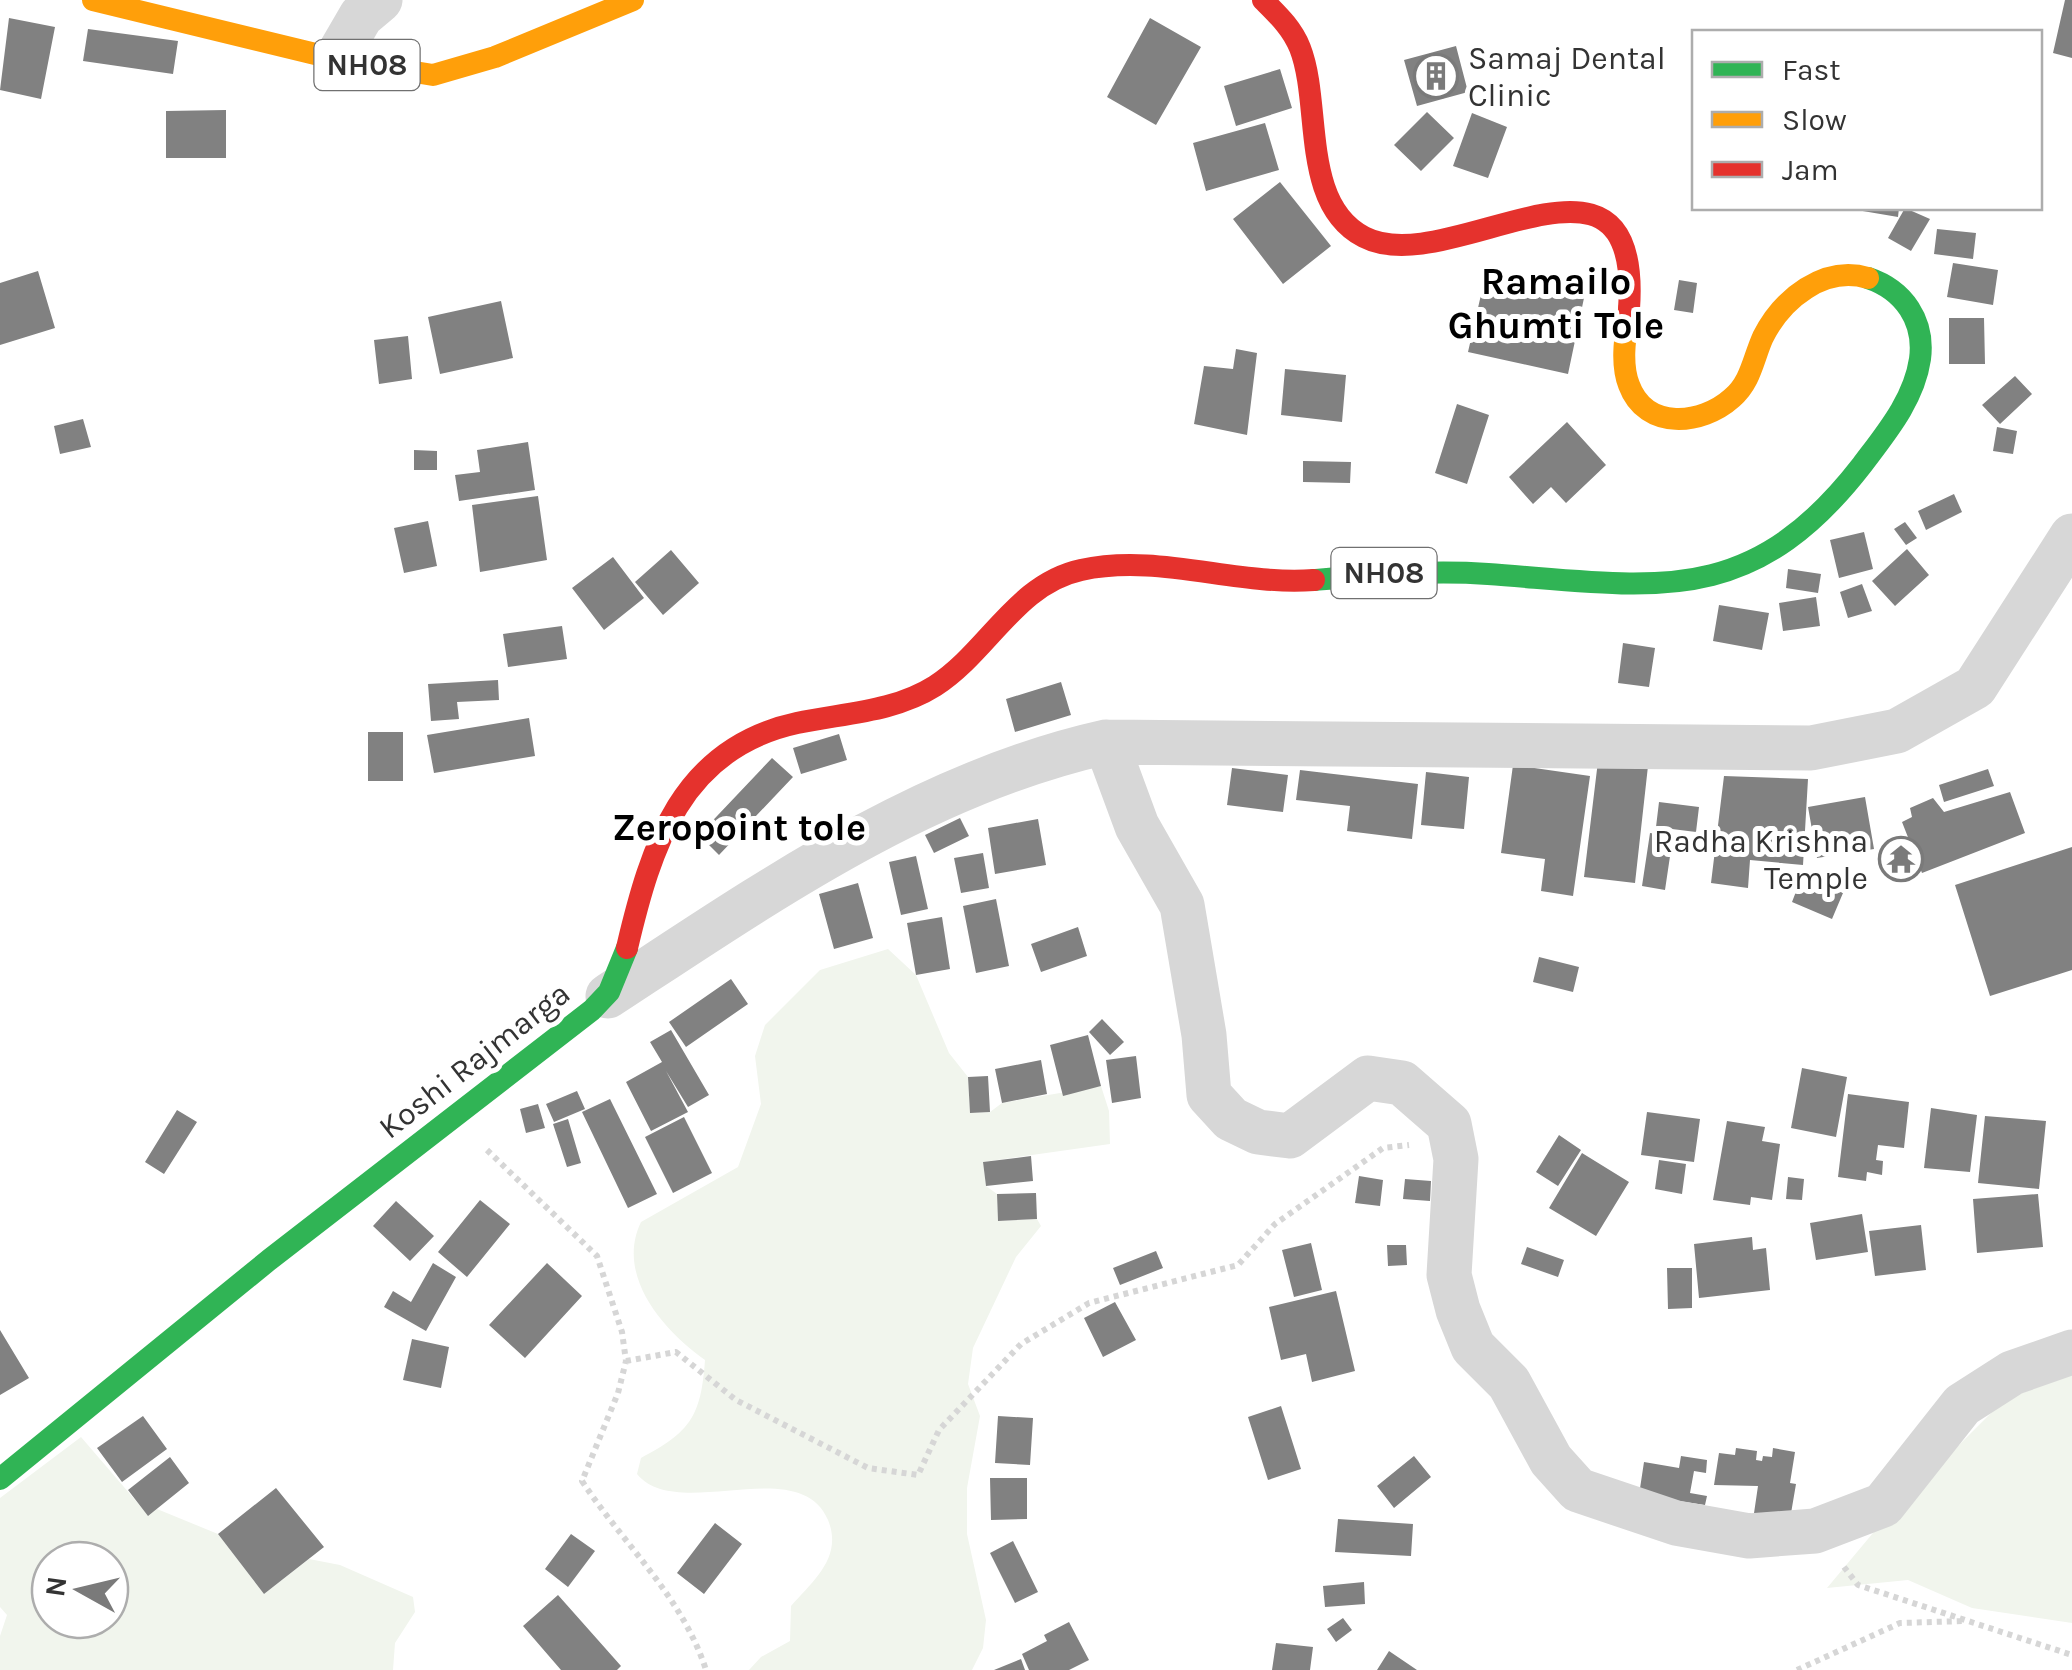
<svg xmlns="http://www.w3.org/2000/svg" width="2072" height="1670" font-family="Karla,sans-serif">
<rect width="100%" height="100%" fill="#fff"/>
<path fill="#f1f5ed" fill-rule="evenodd" d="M888,949L916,975L949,1053L968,1077L970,1113L990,1112L1002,1103L1101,1086L1109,1111L1110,1144L983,1162L986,1186L997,1194L998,1221L1037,1219L1041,1226L1016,1257L973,1348L968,1384L980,1416L967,1488V1534L986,1620L983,1648L972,1670H749L761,1657L790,1641L791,1606C814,1580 843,1557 828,1520C799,1452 677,1523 637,1474L641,1458C690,1432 701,1417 705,1360C664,1331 615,1276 641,1222L738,1167L761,1104L755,1056L765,1025L820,970Z
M2072,1374V1623L1972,1608L1908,1580L1827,1588L1883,1521L2004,1400Z
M81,1437L148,1515L157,1509L218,1534L264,1594L309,1559L340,1565L413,1597L415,1612L395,1643L393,1670H0V1636L7,1615L0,1607V1498ZM50,1560H110V1620H50Z"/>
<path fill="#818181" d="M2065,0H2072V58L2053,53Z
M9,18L55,27L41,99L0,90Z
M1150,18L1201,47L1156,125L1107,97Z
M88,29L178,41L173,74L83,61Z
M1456,46L1468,92L1417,106L1404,60Z
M1280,69L1292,108L1236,126L1224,86Z
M226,110V158H166V111Z
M1427,112L1454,138L1421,171L1394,145Z
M1472,113L1507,127L1488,178L1453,166Z
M1265,123L1279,170L1206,191L1193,143Z
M1280,182L1331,246L1283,284L1233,219Z
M1845,208H1899L1898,217Z
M1905,208L1930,219L1911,251L1888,238Z
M1937,229L1976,233L1973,259L1934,254Z
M1953,263L1998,270L1993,305L1947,297Z
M38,271L55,328L0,345V283Z
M1485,277L1584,298L1568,374L1468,352Z
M1679,280L1697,283L1693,313L1674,310Z
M501,301L513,358L440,374L428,317Z
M1949,318H1984L1985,364H1949Z
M408,336L412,379L379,384L374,340Z
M1236,349L1257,353L1247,435L1194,424L1204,366L1233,369Z
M1285,369L1346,375L1342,422L1281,415Z
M2015,376L2032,394L2000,424L1982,405Z
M1457,404L1489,415L1467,484L1435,473Z
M83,419L91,447L60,454L54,426Z
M1567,422L1606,465L1566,503L1551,487L1533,504L1509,477Z
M1997,427L2017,431L2013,454L1993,451Z
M528,442L535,490L459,501L455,475L480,472L477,450Z
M414,450L437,451V470H414Z
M1303,461L1351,462L1350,483L1303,482Z
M1954,494L1962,512L1926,530L1918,511Z
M538,496L547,560L480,572L472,505Z
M428,521L437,566L404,573L394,528Z
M1905,522L1917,538L1906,545L1894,529Z
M1864,532L1873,569L1839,578L1830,540Z
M1907,549L1929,575L1895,606L1872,581Z
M671,550L699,583L663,615L635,582Z
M613,557L644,598L604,630L572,588Z
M1788,569L1821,574L1818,593L1786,588Z
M1862,584L1872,611L1848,618L1840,592Z
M1816,597L1820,626L1783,631L1779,603Z
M1719,605L1769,613L1762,650L1713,641Z
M562,626L567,659L508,667L503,634Z
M1623,643L1655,648L1649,687L1618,683Z
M498,680L499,700L457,702L459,719L431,721L428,684Z
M1061,682L1071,715L1015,732L1006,699Z
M529,718L535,756L434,773L427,735Z
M368,732H403V781H368Z
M839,734L847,760L801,774L793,748Z
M772,758L793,777L719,855L699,835Z
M1598,761L1648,766L1635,883L1584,877Z
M1513,765L1590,776L1573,896L1541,891L1545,859L1501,853Z
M1232,768L1288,775L1283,812L1227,805Z
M1988,769L1994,786L1944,802L1939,785Z
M1300,770L1418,784L1412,839L1347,831L1350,806L1296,800Z
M1426,772L1469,777L1464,829L1421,825Z
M1724,776L1808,779L1803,865L1750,860L1748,888L1711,883Z
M2010,792L2025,833L1922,873L1902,822L1912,817L1910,808L1933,798L1944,812Z
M1865,797L1874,849L1817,858L1808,807Z
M1659,802L1699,807L1696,832L1656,827Z
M960,818L969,836L934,853L925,835Z
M1038,819L1046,865L995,874L988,828Z
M1650,833L1673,836L1665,890L1642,886Z
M2072,847V970L1990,996L1955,885Z
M983,853L989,888L961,893L954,858Z
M916,856L928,909L901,915L889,862Z
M1802,876L1843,893L1832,919L1792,902Z
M858,883L873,938L834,949L819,894Z
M996,899L1009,966L976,973L963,906Z
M942,917L950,969L916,975L907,923Z
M1078,927L1087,956L1041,972L1031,944Z
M1539,957L1579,967L1573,992L1533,982Z
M731,979L748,1004L686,1047L669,1022Z
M1102,1019L1124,1042L1110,1055L1089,1032Z
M671,1030L709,1095L688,1107L666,1071L688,1112L651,1131L626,1082L662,1062L650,1042Z
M1088,1035L1101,1086L1063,1096L1050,1045Z
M1136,1056L1141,1098L1112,1103L1106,1060Z
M1041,1060L1047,1094L1002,1103L995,1069Z
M1802,1068L1847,1077L1836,1137L1791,1128Z
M988,1076L990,1112L970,1113L968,1077Z
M577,1091L585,1109L554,1122L546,1104Z
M1848,1094L1909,1102L1904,1148L1878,1145L1876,1160L1883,1161L1882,1175L1867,1172L1866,1181L1838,1177Z
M610,1099L657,1194L628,1208L582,1112Z
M538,1104L545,1128L526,1133L520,1109Z
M1931,1108L1977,1115L1970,1172L1924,1168Z
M177,1110L197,1122L164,1174L145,1162Z
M1647,1112L1700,1119L1694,1162L1641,1155Z
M1985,1116L2046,1121L2039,1189L1978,1183Z
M684,1117L712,1173L673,1193L645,1137Z
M568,1119L581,1163L567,1167L553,1124Z
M1727,1121L1765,1127L1762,1141L1780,1144L1772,1200L1751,1197L1750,1205L1713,1200Z
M1559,1135L1581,1150L1558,1186L1536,1172Z
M1582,1153L1629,1182L1596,1236L1549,1208Z
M1031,1156L1033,1181L986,1186L983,1162Z
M1659,1160L1686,1164L1682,1194L1655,1189Z
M1359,1176L1383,1180L1380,1206L1355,1203Z
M1788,1177L1804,1179L1802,1200L1786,1199Z
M1405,1179L1431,1181L1430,1201L1403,1199Z
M1036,1193L1037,1219L998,1221L997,1194Z
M2038,1194L2043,1247L1977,1253L1973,1199Z
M480,1200L510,1224L467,1277L438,1252Z
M396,1201L434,1236L410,1261L373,1226Z
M1862,1214L1868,1252L1816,1260L1810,1223Z
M1921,1225L1926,1270L1875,1276L1869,1231Z
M1752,1237L1753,1250L1766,1248L1770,1290L1699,1298L1694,1244Z
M1311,1243L1322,1290L1294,1297L1282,1250Z
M1387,1245H1406L1407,1265L1388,1266Z
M1527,1247L1564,1260L1558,1277L1521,1264Z
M1156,1251L1163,1268L1120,1285L1113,1268Z
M433,1263L456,1277L426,1331L384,1307L393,1291L411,1302Z
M547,1263L582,1296L525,1358L489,1325Z
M1667,1268H1692V1308L1668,1309Z
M1336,1291L1355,1371L1312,1382L1306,1354L1281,1360L1269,1307Z
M1115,1302L1136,1340L1103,1357L1084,1318Z
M0,1330L29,1378L0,1395Z
M412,1339L449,1347L441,1388L403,1380Z
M1281,1406L1301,1469L1268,1480L1248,1417Z
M143,1416L167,1449L122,1482L97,1448Z
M998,1416L1033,1418L1030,1465L995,1463Z
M1736,1448L1757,1451L1756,1460L1762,1461L1763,1456L1772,1457L1773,1448L1795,1452L1790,1483L1796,1484L1789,1525L1753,1520L1758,1486L1714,1485L1719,1453L1735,1455Z
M1414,1456L1431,1477L1394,1508L1377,1486Z
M1681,1456L1707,1460L1706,1473L1694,1471L1690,1493L1707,1496L1705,1505L1639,1495L1644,1462L1679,1468Z
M170,1457L189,1483L148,1516L128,1490Z
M990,1478H1027V1519L991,1520Z
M276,1488L324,1547L264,1594L218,1534Z
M1338,1519L1413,1524L1411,1556L1335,1552Z
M715,1523L742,1544L704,1594L677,1573Z
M571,1534L595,1551L568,1587L545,1569Z
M1013,1541L1038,1592L1015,1603L990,1553Z
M1364,1582L1365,1604L1325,1607L1323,1586Z
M558,1595L621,1666L617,1670H561L523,1626Z
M1343,1618L1352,1630L1336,1642L1327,1629Z
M1069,1622L1089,1660L1069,1670H1029L1022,1654L1047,1641L1044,1635Z
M1276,1643L1313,1647L1310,1670H1272Z
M1389,1651L1417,1670H1377Z
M1021,1659L1025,1670H994Z"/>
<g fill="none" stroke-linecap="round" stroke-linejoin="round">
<path stroke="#d6d6d6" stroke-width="6" stroke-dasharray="5 5" stroke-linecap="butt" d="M487,1150L597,1256L622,1332L626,1361L618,1393L582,1481C624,1545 682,1596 706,1670
M626,1361L676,1352L736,1400L868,1468L918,1475L939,1430L1021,1344L1089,1303L1238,1265L1275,1224L1383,1148L1409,1145
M1844,1567L1858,1585L2072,1655
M1797,1670L1900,1623L1964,1621"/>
<path stroke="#d7d7d7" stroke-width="45" d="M336,59L361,16L380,0
M1106,742L1137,826L1182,905L1204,1035L1209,1095L1231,1119L1258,1132L1290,1136L1368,1078L1402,1083L1449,1124L1456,1159L1449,1275L1458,1310L1473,1347L1509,1383L1551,1460L1578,1490L1676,1523L1749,1536L1815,1531L1883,1505L1962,1405L2012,1373L2072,1352
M608,996C764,894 922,783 1106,742L1811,748L1897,731L1975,687L2072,536"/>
<path stroke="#30b455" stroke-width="22" d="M1314,580C1373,575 1429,570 1488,574C1653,586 1749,611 1862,465C1886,433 1914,400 1920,359C1925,321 1904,290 1868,278
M0,1479L269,1260L592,1010L609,992L627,948"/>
<path stroke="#ff9f0a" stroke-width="22" d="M93,0L336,59L433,75L495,57L633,0
M1629,309C1626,333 1620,362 1629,385C1646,431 1702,425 1732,398C1751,382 1753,359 1763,337C1782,299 1824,265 1868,278"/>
<path stroke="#e5322d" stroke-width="22" d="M1263,0C1278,15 1292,28 1300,48C1322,104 1300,204 1364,237C1450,282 1643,113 1629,309
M627,948C651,846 681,748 797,723C844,713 894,712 935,686C988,652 1016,584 1081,570C1159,553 1236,586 1314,580"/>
</g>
<defs>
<symbol id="building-ring" viewBox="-11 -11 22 22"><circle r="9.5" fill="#fff" stroke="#7a7a7a" stroke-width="1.5"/><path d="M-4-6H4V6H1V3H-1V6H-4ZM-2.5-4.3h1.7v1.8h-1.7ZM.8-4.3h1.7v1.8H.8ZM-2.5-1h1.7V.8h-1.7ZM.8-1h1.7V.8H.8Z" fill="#7a7a7a"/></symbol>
<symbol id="temple-ring" viewBox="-11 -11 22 22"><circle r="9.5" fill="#fff" stroke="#7a7a7a" stroke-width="1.5"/><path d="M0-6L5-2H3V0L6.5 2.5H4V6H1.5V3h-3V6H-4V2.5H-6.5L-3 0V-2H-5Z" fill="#7a7a7a"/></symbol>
</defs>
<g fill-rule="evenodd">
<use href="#building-ring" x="1411" y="51" width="50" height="50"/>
<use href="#temple-ring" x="1876" y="834" width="50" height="50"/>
</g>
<g text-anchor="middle" stroke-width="10" stroke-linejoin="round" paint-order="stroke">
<g fill="#fff" stroke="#707070" stroke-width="2.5">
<rect x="314.5" y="40" width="105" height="50" rx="8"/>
<rect x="1331.5" y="548" width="105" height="50" rx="8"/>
</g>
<g font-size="30" font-weight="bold" fill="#333">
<text x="367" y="75">NH08</text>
<text x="1384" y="583">NH08</text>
</g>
<g font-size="32" fill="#333" stroke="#fff" text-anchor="start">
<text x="1468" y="69">Samaj Dental<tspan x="1468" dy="37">Clinic</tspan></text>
<text x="1868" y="852" text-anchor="end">Radha Krishna<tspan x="1868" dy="37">Temple</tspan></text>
</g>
<g font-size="32" fill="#333" stroke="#fff">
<text transform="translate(474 1060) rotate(-38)" y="11">Koshi Rajmarga</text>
</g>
<g font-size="38" font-weight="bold" fill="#000" stroke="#fff">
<text x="1556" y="294">Ramailo<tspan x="1556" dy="44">Ghumti Tole</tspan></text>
<text x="739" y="840">Zeropoint tole</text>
</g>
</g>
<rect x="1692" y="30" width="350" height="180" fill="#ffffff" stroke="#adadad" stroke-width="2.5"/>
<rect x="1712" y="62" width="50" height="15" fill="#30b455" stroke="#adadad" stroke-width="2.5"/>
<text x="1782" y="80" font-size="30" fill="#333333">Fast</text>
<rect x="1712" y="112" width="50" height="15" fill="#ff9f0a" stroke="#adadad" stroke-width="2.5"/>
<text x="1782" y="130" font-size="30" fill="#333333">Slow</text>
<rect x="1712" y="162" width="50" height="15" fill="#e5322d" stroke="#adadad" stroke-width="2.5"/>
<text x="1782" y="180" font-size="30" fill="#333333">Jam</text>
<g transform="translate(80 1590) rotate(278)"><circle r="48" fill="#ffffff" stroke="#adadad" stroke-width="2.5"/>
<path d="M0-8L18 38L0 25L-18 38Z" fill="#7a7a7a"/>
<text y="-15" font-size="28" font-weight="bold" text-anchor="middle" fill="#333333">N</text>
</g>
</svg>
